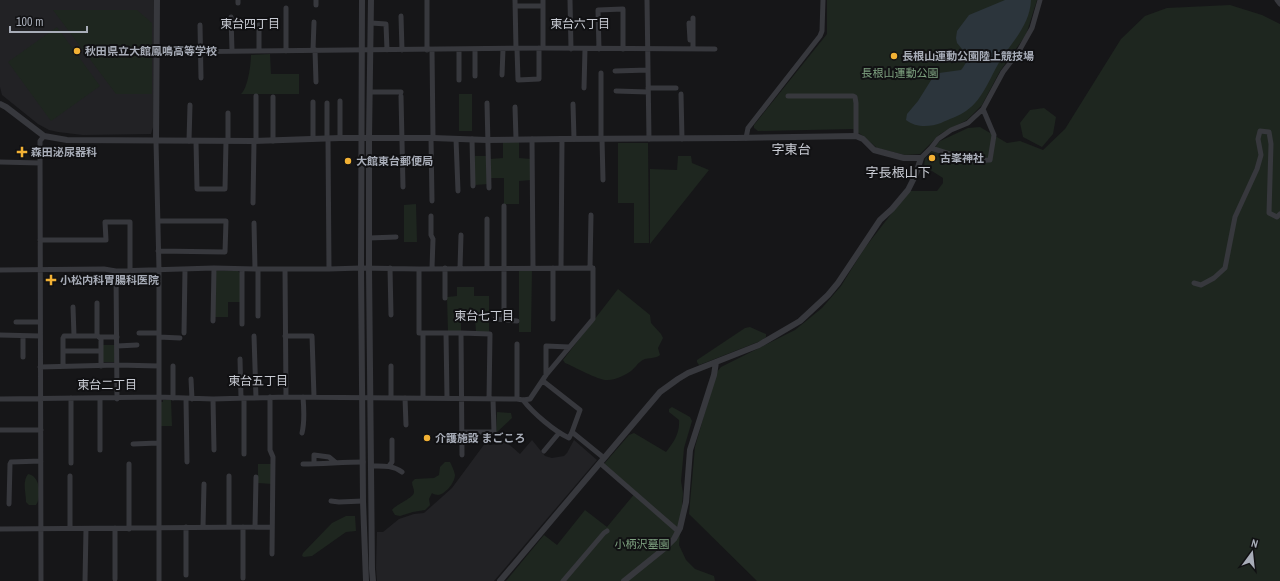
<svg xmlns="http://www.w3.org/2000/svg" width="1280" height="581" font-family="'Archivo Narrow','Noto Sans JP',sans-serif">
<rect width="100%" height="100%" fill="#161618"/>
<path fill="#222225" d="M0,0H154V124L151,134L83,135L58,132L49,130L38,124L2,95L0,87Z
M504,440L520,454L532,440L545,456L552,458L564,456L567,453L574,440L597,460L494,581H377L376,568L377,532H383L399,519L414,514L424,513L452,488L486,442L489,445L500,444Z"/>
<path fill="#1e261f" d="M827,0H1037L1026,35L1000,71L982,105L967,120L940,134L920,154L905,155L877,148L863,136L853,129L758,131L754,128V125L827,34Z
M1230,5L1262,15L1280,24V581H757L689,514L695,447L716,373L721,367L795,330L822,308L841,286L864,249L909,191H937L943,183V178L924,166L925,159L940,141L968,128L980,127L1007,143L1020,141L1043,150L1065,129L1121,39L1145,16L1167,8Z
M53,10H137L152,23V94H116Z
M57,27L100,86L51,121L8,62Z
M270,54L271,74H299V94H241C248,88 251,64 251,55Z
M459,94H472V131H459Z
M1044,108L1056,117L1053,134L1042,147L1023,137L1020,123L1030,110Z
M503,142H519V158L531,159V180L519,181V204H504V178H491L490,159L503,158Z
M618,143H648L649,243H634V203H618Z
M475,156H487L488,184L475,185Z
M678,156H691L692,163L709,170L650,244V169L677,170Z
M416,204L417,242H404V205Z
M519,269H532L531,332H519Z
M217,271H238L241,274L240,302H228V317H215V272Z
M457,287H474V296H489V332H476L475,318H470V310L461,311V332H448L447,297L457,296Z
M618,289L650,315L651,323L661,334L663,338L658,348L660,355C655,360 646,356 640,362C637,364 635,368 631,371C626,375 615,380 608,380C599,381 575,367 565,363L563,360Z
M750,327L766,334V337L763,340L707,362L699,365L697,362V360L745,328Z
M103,345H115V362H103Z
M163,400H171L172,426H161V402H163Z
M672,407L690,417L692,421L684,448L681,481L683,493L679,545L686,560L695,569L714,576L715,581H506L544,535L557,545L585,510L607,527L636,492L604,464L629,435L634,433L666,452C674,442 680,433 679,420L669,412V409Z
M497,412L511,413L512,418L496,433Z
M445,462H450C452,466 454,470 455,475C455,482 446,494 438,495C438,495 432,494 432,493L429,499L430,505L425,510L413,512L400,516L395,515L392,510C396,504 414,498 414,492C414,488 412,486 412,482L415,479L434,478L439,475L440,467Z
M258,464H272V484L258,483Z
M28,474C40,475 42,497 36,505H29L26,502C26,493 22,482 28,474Z
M346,516H355L356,531L346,532L312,556L304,557L302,556L303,553L332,523Z"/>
<path fill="#2c353c" d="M1005,0H1031C1030,23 1015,39 1003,56C991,74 984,99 966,111C959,116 949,119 941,123C930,127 916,128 906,120L907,114L918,101L933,77L939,73L961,70C965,65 967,61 967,55L957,43L956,38L957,31L969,15Z"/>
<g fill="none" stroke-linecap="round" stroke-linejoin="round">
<path stroke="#37383d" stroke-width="5" d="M238,0V3
M316,0V5
M427,0V50
M515,0L516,49
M543,0V48
M570,0L571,49
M647,0L649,139
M1277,0L1280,4
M515,6H543
M401,16L402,50
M231,17L232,51
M693,18V49
M371,23L386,24L387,50
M689,23L690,40
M200,25L201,78
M475,49V76
M517,49L518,80L539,79V48
M599,49L598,10L623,9V49
M313,50L314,22
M315,50L316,82
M432,50L433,138
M259,51V25
M286,51V8
M157,52L543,48L715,49
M615,71L648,70
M601,73V139
M502,75L503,49
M459,80V49
M584,88L585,49
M648,88H676
M616,91L648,92
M370,92H401
M681,94L682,139
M401,96L403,187
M788,96H853L855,97L856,103V136
M340,101V138
M313,102V139
M327,103V139
M487,103L489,188
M573,104L574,139
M515,107L516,139
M228,113V141
M431,138L432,201
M746,138L748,128L820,36L822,31L823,0
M328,139L329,269
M456,139L458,191
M472,139L473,186
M532,139L533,268
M602,139L603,180
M156,141L159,270V581
M189,141L190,105
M196,141L197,189H225L226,141
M256,141V96
M273,141V97
M931,148L938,139L951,130L968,123L983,109L1003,72L1019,51L1032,28L1040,0
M921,158L931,148L956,156L974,161L990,160L994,135L983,109
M0,162L40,163
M253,203L254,141
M504,206V320
M431,216V235L433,239L432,268
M254,223L255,269
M369,238L396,237
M40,240H106L105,222H130V270
M158,251L225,252L226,221H158
M390,268L391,315
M445,268V298
M460,268L461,235
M487,268V219
M553,268V319
M561,268L562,139
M590,268L591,215
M258,269V316
M285,269L286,397
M419,269V333H461L462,455
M0,270L104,269L116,271L214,268L255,269H329L361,268L419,269L593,268V319L546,375L530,399L523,400L517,399L286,397L213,399L158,397L0,399
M116,271L117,399
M1194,283L1201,285L1214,278L1225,268L1235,217L1257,169L1261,155L1258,139L1260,131L1269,132L1271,144L1269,213L1277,217L1280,214
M97,303V336
M73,307L74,336
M495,319L517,321
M213,321L214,268
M16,322H40
M242,324V269
M139,333H159
M184,333L185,269
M423,333V398
M446,333L447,398
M461,333L490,334L489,399
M0,335L40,336
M23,336V357
M254,336L256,398
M285,336H312L314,397
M99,337H117
M159,337L180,338
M117,346L137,345
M63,351H101
M240,359L241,398
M63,366V338L64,336H98L101,339V366
M173,366V398
M40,367L117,365L159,366
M546,375V346L569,347
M191,379L192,399
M543,381L580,410L572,432
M270,397V450L273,457L272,554
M100,398V450
M244,398V454
M391,398V366
M405,398L406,425
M186,399L187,462
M213,399L214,450
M517,399V344
M523,400C533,413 554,431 569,438L572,432L604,458
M0,430H41
M462,432H494L493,399
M302,433C305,421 304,409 303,397
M133,444L158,443
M544,451L559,433
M71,463V398
M600,463L678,531
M129,464V529
M303,464C323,464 343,462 363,462
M314,464V455L329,457L335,462
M371,466C382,466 393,465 402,472
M389,466L392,462V440
M70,476V528
M331,501L339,502L363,501
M9,504L10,464L11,462L41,461
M203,527L204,484
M229,527V476
M255,527L256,477
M115,528V579
M0,529L272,527
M186,575V527
M243,578V527
M41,581L40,141L44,136
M85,581L86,529
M563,581L604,533L607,531"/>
<path stroke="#37383d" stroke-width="6" d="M362,0L361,268L363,501L366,581
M371,0L369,138V268L372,569L373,581
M0,104L6,107L44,136L67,140L254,141L340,138H433L487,140L562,139L735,138L856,136L863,139L874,150L904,158H921L916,174L908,190L892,209L880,220L838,283L828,295L800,321L759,345L688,373L678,379L660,392L500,581
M156,141L157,0
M624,581L665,548L674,539L680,528L686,502L690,450L714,375L716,362"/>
</g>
<g fill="#f2b134" stroke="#111113" stroke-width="1.5">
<circle cx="77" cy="51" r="4"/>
<circle cx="894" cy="56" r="4"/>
<path d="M20 146h4v4h4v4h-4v4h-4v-4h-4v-4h4z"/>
<circle cx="932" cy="158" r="4"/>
<circle cx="348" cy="161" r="4"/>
<path d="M49 274h4v4h4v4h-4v4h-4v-4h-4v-4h4z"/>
<circle cx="427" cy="438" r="4"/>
</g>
<g text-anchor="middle" stroke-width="4" stroke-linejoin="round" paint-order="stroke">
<g font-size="11" font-weight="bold" fill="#a8adb8" stroke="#111113" text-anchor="start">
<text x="85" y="55">秋田県立大館鳳鳴高等学校</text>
<text x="902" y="60">長根山運動公園陸上競技場</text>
<text x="31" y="156">森田泌尿器科</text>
<text x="940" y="162">古峯神社</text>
<text x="356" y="165">大館東台郵便局</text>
<text x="60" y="284">小松内科胃腸科医院</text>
<text x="435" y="442">介護施設 まごころ</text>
</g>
<g font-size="11" fill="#7fa381" stroke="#111113">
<text x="900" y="77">長根山運動公園</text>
<text x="642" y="548">小柄沢墓園</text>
</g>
<g font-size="12" fill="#c9ccd4" stroke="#111113">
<text x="250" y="28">東台四丁目</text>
<text x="580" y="28">東台六丁目</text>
<text x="484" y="320">東台七丁目</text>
<text x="258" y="385">東台五丁目</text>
<text x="107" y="389">東台二丁目</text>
</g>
<g font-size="13" fill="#c9ccd4" stroke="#111113">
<text x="791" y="154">字東台</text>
<text x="898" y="177">字長根山下</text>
</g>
</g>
<g transform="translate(1252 553) rotate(15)" stroke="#111113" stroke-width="3" paint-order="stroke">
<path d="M0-3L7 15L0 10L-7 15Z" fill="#a8adb8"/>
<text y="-6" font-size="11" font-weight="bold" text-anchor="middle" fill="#a8adb8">N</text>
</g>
<path d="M10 26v6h77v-6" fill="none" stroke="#a8adb8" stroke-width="2"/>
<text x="16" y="26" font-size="12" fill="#a8adb8" stroke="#111113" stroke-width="3" paint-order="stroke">100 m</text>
</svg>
